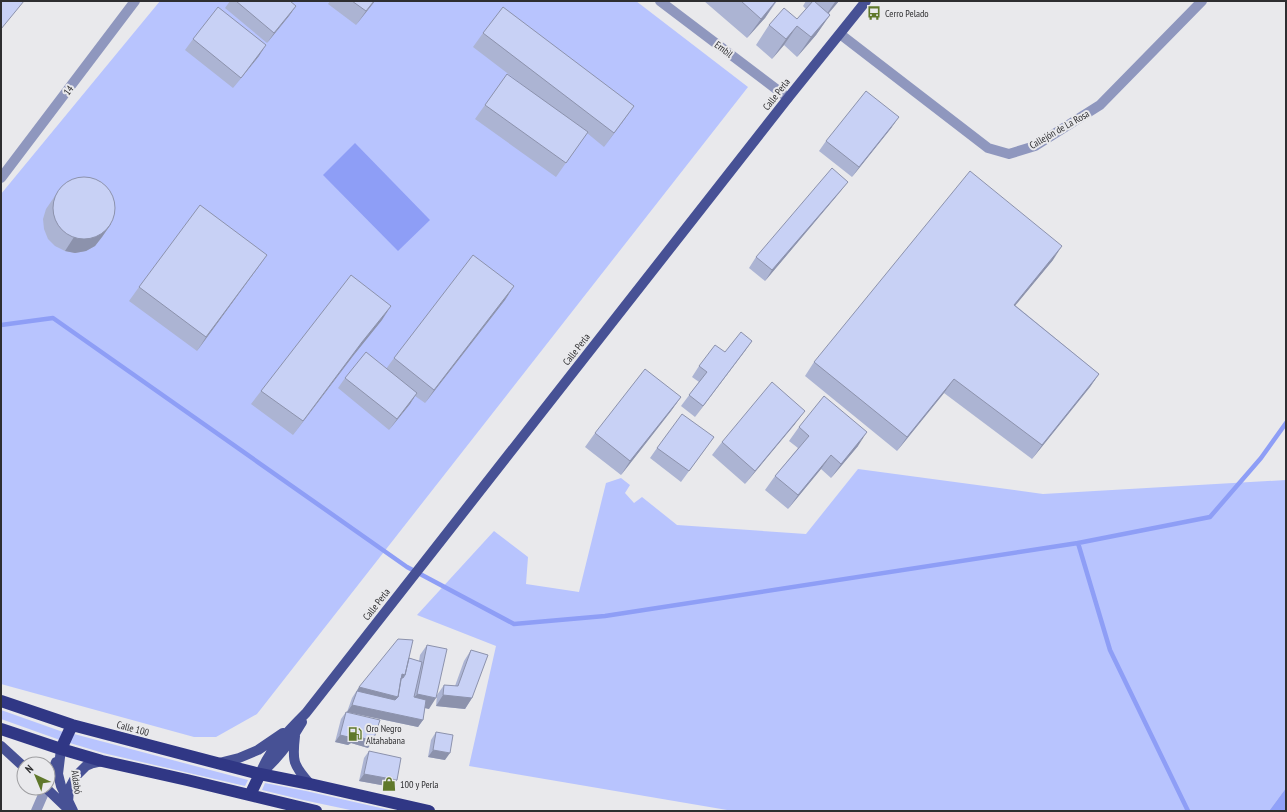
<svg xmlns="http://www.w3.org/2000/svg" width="1287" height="812" font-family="'PT Sans Narrow',sans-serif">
<rect width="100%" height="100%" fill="#e9e9ec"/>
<path fill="#b8c4fe" d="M160,1H636L748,87L257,714L216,737H194L1,684V194Z
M858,469L1043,494L1286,480V788L1269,811H733L469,766L496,646L417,615L494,531L528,557L526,584L579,592L606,483L621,478L630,485L625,493L634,503L642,497L677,525L806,534Z
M1,710L63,732L60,740L1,719Z
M74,734L248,780L245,786L103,753L70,743Z
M265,783L306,791L394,811H355L303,800L262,790Z"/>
<path fill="#90a1f9" d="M1286,788V811H1269Z"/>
<path fill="#8e9ef6" d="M355,143L430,220L398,251L323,175Z"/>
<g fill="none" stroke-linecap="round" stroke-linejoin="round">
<path stroke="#8e9ef6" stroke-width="4.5" d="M1,325L53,318L407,567L514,624L605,616L1078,543L1210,517L1261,458L1286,423
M1078,543L1110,650L1188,811"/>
<path stroke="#8f97be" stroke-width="10" d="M660,1L788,98
M840,34L988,148L1009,154L1035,146L1100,105L1202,1
M1,178L135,1
M36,811L46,788"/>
<path stroke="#475195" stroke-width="10" d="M295,736C292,761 293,765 310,784
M1,746L24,767
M61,749L58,774L61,786L73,811
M219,763L239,758L258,750L283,733
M261,773C278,759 291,741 302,722
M260,774C269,750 288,731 306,713L788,98L866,1
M48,783L56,762
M46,788L69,810
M68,802L69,789L76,776L86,766L93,763L102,761"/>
<path stroke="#303785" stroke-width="12" d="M1,701L72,725L217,763L260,774L310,784L429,811
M1,729L61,749L102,761L187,780L316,811
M61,749L72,725
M250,795L260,774"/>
</g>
<path fill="#acb4d3" d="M230,1H290L296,6L289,16L267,43L225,8Z
M330,1H375L356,25L328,4Z
M704,1H777L765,18L747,38Z
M806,1H839L829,13L830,15L816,35L797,57L784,45L772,59L756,45L769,25L797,19L806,9L803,6Z
M483,33L634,106L604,147L587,133L556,177L475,119L507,74L537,96L473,47Z
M193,39L259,56L233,88L185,50Z
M892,127L852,177L819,151L826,141Z
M61,187L111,224L102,237L95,246L86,251L75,253L65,251L55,246L48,239L44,229L43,219L46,209Z
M840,192L765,281L749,268L756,257Z
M267,255L197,351L129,301L139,287Z
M1053,260L1015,305L1099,374L1090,387L1032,459L944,393L897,451L805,376L814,362Z
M514,286L505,300L425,403L415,396L410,404L389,430L338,388L345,378L386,369L394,358Z
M382,320L353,356L293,435L251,404L261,391Z
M752,341L695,417L681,406L699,382L692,377L699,366L725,352Z
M681,397L671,411L621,475L585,447L595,433Z
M795,424L745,484L712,455L722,442Z
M799,427L858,446L831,478L821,469L788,509L765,490L775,476L798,448L789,441Z
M714,437L681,482L650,458L657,448Z
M427,645L429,709L425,708L423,720L418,727L347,712L352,698L359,687L409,658L419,661L420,655Z
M471,650L472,698L465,709L436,706L437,695L444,685L455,686L464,661Z
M346,712L373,741L368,748L351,743L348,745L335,742L341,719Z
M436,732L445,760L428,757L431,740Z
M369,751L392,787L359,781L364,758Z"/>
<path fill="#8c92ac" d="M374,1H375L356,25L366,11Z
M776,1L765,18L747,38L761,19Z
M836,1H839L821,22L835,2Z
M296,6L289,16L267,43L274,33Z
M830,15L816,35L797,57L811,37Z
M797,26L784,45L772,59L786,39Z
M266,45L259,56L233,88L241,78Z
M634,106L624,120L604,147L614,133Z
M899,117L892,127L852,177L859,167Z
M848,182L840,192L765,281L772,270Z
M111,224L102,237L95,246L86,251L75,253L65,251L74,237Z
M1062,246L1053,260L1005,318L1014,305Z
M267,255L257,269L197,351L206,337Z
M514,286L505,300L425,403L434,390Z
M391,306L382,320L353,356L293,435L362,342Z
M752,341L745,351L695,417L703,406Z
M1099,374L1090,387L1032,459L1042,445Z
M954,379L944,393L897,451L907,437Z
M417,393L410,404L389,430L397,419Z
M681,397L671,411L621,475L630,461Z
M805,411L795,424L745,484L755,471Z
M867,432L858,446L831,478L841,464Z
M831,455L821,469L788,509L798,495Z
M402,674L405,675L398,685Z
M359,687L398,697L390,707L357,691Z
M417,694L436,698L429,709L409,704Z
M443,695L472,698L465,709L436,706Z
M352,705L423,720L418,727L347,712Z
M340,735L356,736L373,741L368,748L351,743L348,745L335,742Z
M433,750L450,753L445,760L428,757Z
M364,774L397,780L392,787L359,781Z"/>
<path fill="#c8d1f5" stroke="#8c92ac" d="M1,1H24L1,29Z
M236,1H290L296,6L274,33Z
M352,1H374L366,11Z
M741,1H776L761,19Z
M813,1H814L830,15L811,37L797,26L786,39L769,25L784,8L797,19Z
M218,7L266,45L241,78L193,39Z
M503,7L634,106L614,133L483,33Z
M507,74L588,132L566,163L485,105Z
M866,91L899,117L859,167L826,141Z
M832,168L848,182L772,270L756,257Z
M970,171L1062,246L1014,305L1099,374L1042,445L954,379L907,437L814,362Z
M53 208a31 31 0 1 1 62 0a31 31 0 1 1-62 0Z
M200,205L267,255L206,337L139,287Z
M473,255L514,286L434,390L394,358Z
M351,275L391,306L362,342L303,421L261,391Z
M741,332L752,341L703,406L689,395L707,372L699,366L715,345L725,352Z
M366,352L417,393L397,419L345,378Z
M645,369L681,397L630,461L595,433Z
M772,382L805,411L755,471L722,442Z
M824,396L867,432L841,464L831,455L798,495L775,476L809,436L799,427Z
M682,414L714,437L689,471L657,448Z
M398,639L413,640L405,675L402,674L398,697L359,687Z
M427,645L447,649L436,698L417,694Z
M471,650L488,655L472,698L443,695L444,685L458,686Z
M409,658L422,662L414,697L426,700L423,720L352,705L357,691L395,700L398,697L401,678H403L405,675Z
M346,712L380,720L373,741L356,736L353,738L340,735Z
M436,732L453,735L450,753L433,750Z
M369,751L401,758L397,780L364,774Z"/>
<defs>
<symbol id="bus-bare" viewBox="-9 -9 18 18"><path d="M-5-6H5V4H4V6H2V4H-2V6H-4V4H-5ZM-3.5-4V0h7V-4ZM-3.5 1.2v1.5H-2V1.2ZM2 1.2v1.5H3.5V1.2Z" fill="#5f782a" stroke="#e9e9ec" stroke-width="2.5" paint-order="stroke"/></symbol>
<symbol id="fuel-bare" viewBox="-9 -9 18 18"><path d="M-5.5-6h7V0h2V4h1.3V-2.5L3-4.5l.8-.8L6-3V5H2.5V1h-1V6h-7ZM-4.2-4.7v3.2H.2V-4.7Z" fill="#5f782a" stroke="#e9e9ec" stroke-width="2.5" paint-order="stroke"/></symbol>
<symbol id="shop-bare" viewBox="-9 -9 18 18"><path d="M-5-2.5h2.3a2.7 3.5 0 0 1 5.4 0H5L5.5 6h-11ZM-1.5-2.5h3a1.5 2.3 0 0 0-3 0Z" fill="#5f782a" stroke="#e9e9ec" stroke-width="2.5" paint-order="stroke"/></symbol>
</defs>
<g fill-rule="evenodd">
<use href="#bus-bare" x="864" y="3" width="20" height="20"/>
<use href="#fuel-bare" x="345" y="724" width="20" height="20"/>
<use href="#shop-bare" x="379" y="774" width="20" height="20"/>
</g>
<g text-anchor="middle" stroke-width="4" stroke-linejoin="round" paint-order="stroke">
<g font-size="10" fill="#2e2e30" stroke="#e9e9ec" text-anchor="start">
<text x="885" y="17">Cerro Pelado</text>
<text x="366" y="732">Oro Negro<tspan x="366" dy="12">Altahabana</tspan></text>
<text x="400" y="788">100 y Perla</text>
</g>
<g font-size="10" fill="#2e2e30" stroke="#e9e9ec">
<text transform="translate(724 49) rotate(37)" y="4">Embil</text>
<text transform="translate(68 90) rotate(-53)" y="4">14</text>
<text transform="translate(776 94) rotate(-52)" y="4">Calle Perla</text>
<text transform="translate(1059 129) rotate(-30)" y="4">Callejón de La Rosa</text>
<text transform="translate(576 349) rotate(-52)" y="4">Calle Perla</text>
<text transform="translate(376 604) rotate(-52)" y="4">Calle Perla</text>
<text transform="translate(133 728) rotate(15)" y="4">Calle 100</text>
<text transform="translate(77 782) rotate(81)" y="4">Aldabó</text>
</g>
</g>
<rect width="1287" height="812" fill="none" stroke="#2e2e30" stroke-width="4"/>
<g transform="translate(36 776) rotate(316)"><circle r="19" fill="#e9e9ec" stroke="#9e9ea1"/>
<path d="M0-3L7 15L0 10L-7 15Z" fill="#5f782a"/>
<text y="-6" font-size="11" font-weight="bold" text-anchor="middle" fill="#2e2e30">N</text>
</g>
</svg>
